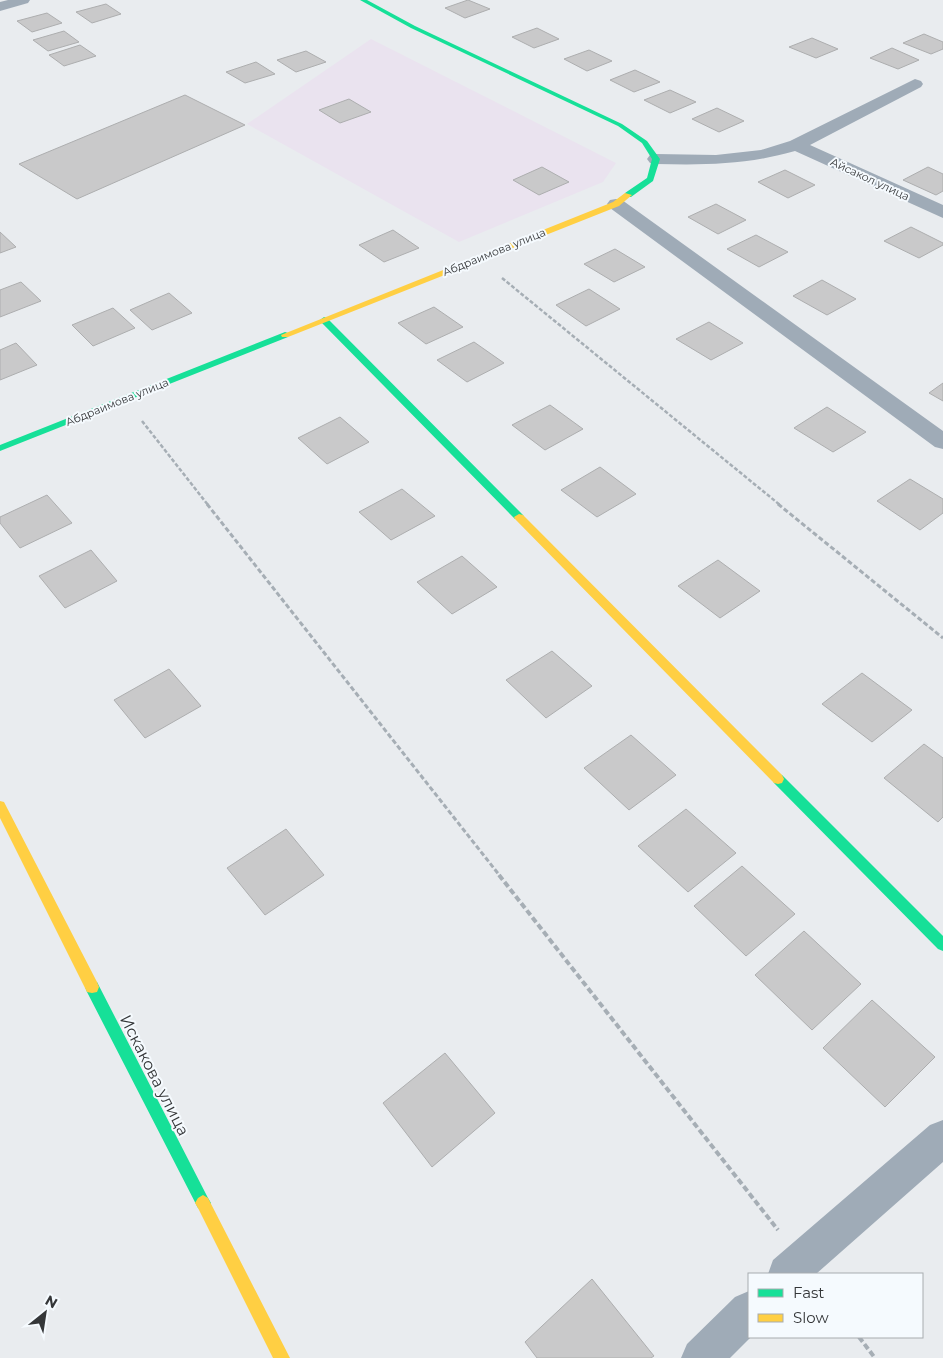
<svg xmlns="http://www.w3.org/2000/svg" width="943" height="1358" font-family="Montserrat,sans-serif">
<rect width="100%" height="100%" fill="#e9ecef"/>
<path fill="#eae3ef" d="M371,39L616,163L603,182L459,242L247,124Z"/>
<path fill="#c9c9ca" stroke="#adaeaf" d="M468,0L490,9L465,18L445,8Z
M106,4L121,14L92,23L76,12Z
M47,13L62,23L32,32L17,21Z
M537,28L559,39L534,48L512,37Z
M64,31L79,42L48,51L33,40Z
M924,34L943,42V49L931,54L903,43Z
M812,38L838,49L816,58L789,47Z
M80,45L96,56L64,66L49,55Z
M892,48L919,60L898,69L870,58Z
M589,50L612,61L587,71L564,59Z
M306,51L326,62L296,72L277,60Z
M256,62L275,74L245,83L226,72Z
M635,70L660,82L634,92L610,80Z
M670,90L696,102L670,113L644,100Z
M185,95L245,125L77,199L19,164Z
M349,99L371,112L340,123L319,110Z
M717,108L744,121L719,132L692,119Z
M542,167L569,182L539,195L513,180Z
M928,167L943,174V191L936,195L903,180Z
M785,170L815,185L788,198L758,182Z
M716,204L746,220L718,234L688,217Z
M911,227L943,243V245L919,258L884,241Z
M393,230L419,248L384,262L359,245Z
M0,232L16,247L0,253Z
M756,235L788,252L759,267L727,249Z
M615,249L645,267L614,282L584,264Z
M822,280L856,299L827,315L793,296Z
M21,282L41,301L0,317V290Z
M589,289L620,309L586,326L556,305Z
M169,293L192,313L152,330L130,310Z
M434,307L463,327L426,344L398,323Z
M113,308L135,328L93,346L72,325Z
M709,322L743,343L711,360L676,339Z
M474,342L504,363L467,382L437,360Z
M16,343L37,365L0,380V350Z
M943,383V401L929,393Z
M550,405L583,429L545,450L512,425Z
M827,407L866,432L833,452L794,428Z
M340,417L369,442L327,464L298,438Z
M600,467L636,494L597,517L561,490Z
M910,479L943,499V513L920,530L877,501Z
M402,489L435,516L391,540L359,512Z
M47,495L72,523L20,548L0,523V517Z
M91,550L117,581L65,608L39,576Z
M462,556L497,587L452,614L417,582Z
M718,560L760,591L720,618L678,586Z
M552,651L592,686L546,718L506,680Z
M169,669L201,706L145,738L114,700Z
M862,673L912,710L872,742L822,704Z
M631,735L676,775L629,810L584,768Z
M924,744L943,758V817L938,822L884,778Z
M686,809L736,853L688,892L638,846Z
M286,829L324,875L265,915L227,868Z
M742,866L795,914L746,956L694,906Z
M804,931L861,984L812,1030L755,975Z
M872,1000L935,1057L885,1107L823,1048Z
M445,1053L495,1113L432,1167L383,1103Z
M592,1279L654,1356L651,1358H537L525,1342Z"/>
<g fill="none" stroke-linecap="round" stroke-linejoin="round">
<path stroke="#a6aeb5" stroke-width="2.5" stroke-dasharray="4 2" stroke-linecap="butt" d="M502,278L780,505
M142,421L208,505"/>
<path stroke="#a6aeb5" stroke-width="3" stroke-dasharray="5 2.5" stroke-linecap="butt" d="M207,504L500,876
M778,504L943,638"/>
<path stroke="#a6aeb5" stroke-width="4" stroke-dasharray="6 3" stroke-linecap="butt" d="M499,875L778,1230
M859,1337L875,1358"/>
<path fill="#9fabb7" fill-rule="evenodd" d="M8,0H30L28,3L0,11V2Z
M915,79L921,81L923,84L921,87L810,145L943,205V218L795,151C746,165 706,165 656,164L650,163L647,159L650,155L656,154L716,155L761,150L790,141Z
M616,199L622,200L943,431V449L935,447L610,208L607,204L610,200Z
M943,1120V1162L816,1274H768L773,1260L930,1125Z
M749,1291V1337H751L730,1358H681L687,1344L735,1297Z"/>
<path fill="#16e098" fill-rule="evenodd" d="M360,0H367L415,26L622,124L647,141L660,159L653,181L631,197H625V193L647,178L652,159L642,143L618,126L411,28Z
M324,317L327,318L523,515L524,517L523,519H515L321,322L320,320Z
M285,332L288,333V337L0,451V445Z
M778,774L782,775L943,936V951L938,949L774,783L772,779L774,775Z
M92,981L97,982L208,1198L211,1203L208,1208L203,1211L198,1208L87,992L85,987L87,982Z"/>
<path fill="#ffcf43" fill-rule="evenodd" d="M625,193L632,195L619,206L288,337H282L281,335L613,202Z
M519,514L523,515L782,775L784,779L782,783L778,784L774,783L515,519L514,517Z
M0,801L4,802L97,982L99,987L97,992L92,993L87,992L0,818Z
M203,1195L208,1198L290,1358H273L198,1208L195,1203L198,1198Z"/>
</g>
<g text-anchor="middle" stroke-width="4" stroke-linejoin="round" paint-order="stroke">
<g font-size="11" fill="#343638" stroke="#f5fafe">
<text transform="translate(870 179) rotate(25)" y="4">Айсакол улица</text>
<text transform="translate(494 252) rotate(-22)" y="4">Абдраимова улица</text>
<text transform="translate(117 402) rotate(-22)" y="4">Абдраимова улица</text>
</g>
<g font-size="16" fill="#343638" stroke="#f5fafe">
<text transform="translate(155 1075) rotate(63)" y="6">Искакова улица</text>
</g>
</g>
<rect x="748" y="1273" width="175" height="65" fill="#f5fafe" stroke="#a8acaf"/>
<rect x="758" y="1289" width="25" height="8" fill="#16e098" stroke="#a8acaf"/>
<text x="793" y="1298" font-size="15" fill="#343638">Fast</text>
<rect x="758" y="1314" width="25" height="8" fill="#ffcf43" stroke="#a8acaf"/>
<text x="793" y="1323" font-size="15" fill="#343638">Slow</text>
<g transform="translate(45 1313) rotate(30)" stroke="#f5fafe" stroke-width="4" paint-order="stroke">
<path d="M0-4L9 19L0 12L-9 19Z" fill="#343638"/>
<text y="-8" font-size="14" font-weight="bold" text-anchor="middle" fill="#343638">N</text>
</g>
</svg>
